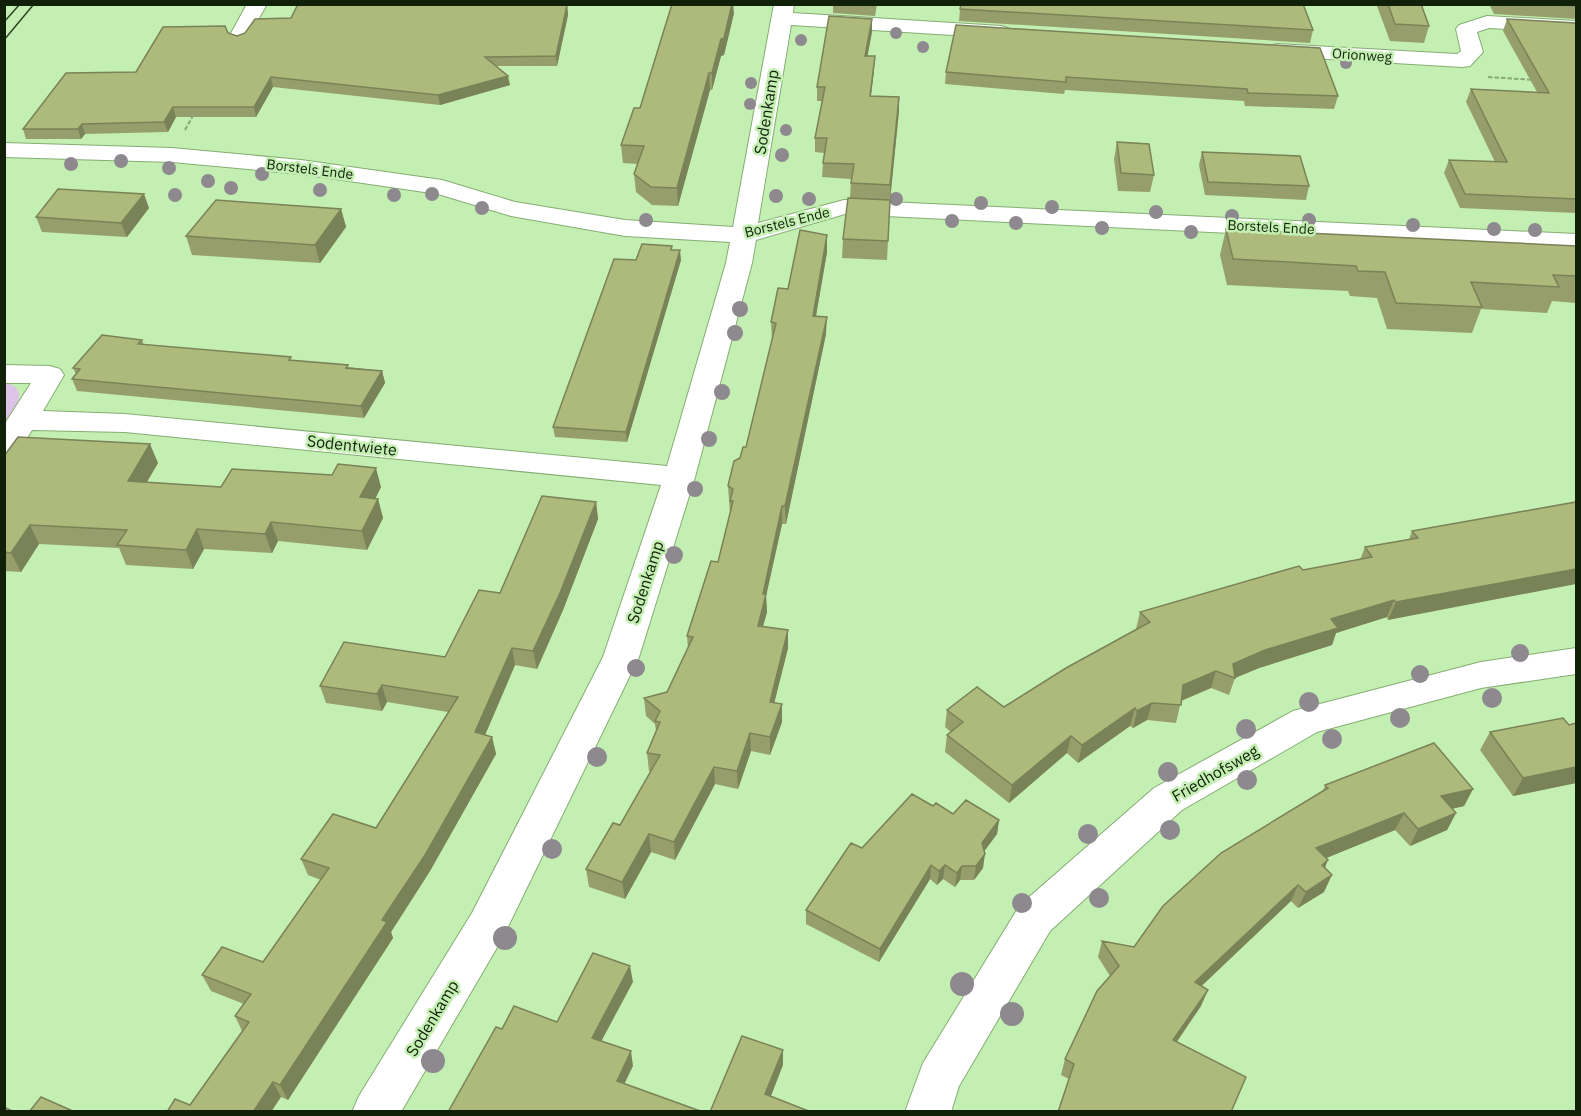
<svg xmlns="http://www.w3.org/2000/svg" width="1581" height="1116" font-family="'IBM Plex Sans',sans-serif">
<rect width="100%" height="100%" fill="#c4efb2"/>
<path fill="#dcc4e6" d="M5,382C32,390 14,409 5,425Z"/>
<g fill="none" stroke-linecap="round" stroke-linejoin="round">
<defs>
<path id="minor" d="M247,4H267L246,41L239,43L232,41L229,37Z
M774,4H794L793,13L1001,26L1008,28L1011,32L1008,36L1001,38L791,25L758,223L844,200L1576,234V250L845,214L756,240L752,263L695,477L639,657L502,939L401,1112H352L359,1096L472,913L603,657L661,485L125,432L32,430L15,458L4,461V425L31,383H4V365L50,366L60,369L64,375L43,411L125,414L667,466L726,263L730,242L625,236L511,216L438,194L301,174L172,162L4,157V143L172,148L301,160L442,180L515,202L625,220L733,227Z
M1487,16L1576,21V33L1489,28L1477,32L1483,52L1470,66L1462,67L1277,56L1270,54L1266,50L1270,46L1277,44L1457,54L1461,51L1456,29L1459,25Z
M1576,648V674L1481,688L1317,732L1182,810L1050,931L959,1086L951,1112H905L923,1063L1020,905L1154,788L1293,711L1481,662Z"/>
</defs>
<use href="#minor" stroke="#84ad73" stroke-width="2"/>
<path stroke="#87a979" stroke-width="2" stroke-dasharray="4.5 2" stroke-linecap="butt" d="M1488,77L1535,80
M185,130L194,114"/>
<use href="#minor" fill="#fff" fill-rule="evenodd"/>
<path stroke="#304426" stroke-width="1.5" d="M4,22L20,4
M4,40L34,4"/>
</g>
<g fill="#8e888f">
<circle cx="896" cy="33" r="6"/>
<circle cx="801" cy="40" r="6"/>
<circle cx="923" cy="47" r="6"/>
<circle cx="1346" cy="63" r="6"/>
<circle cx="751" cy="83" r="6"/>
<circle cx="750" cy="104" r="6"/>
<circle cx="786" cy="130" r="6"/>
<circle cx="782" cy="155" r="7"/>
<circle cx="121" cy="161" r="7"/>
<circle cx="71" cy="164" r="7"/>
<circle cx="169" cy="168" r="7"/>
<circle cx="262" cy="174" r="7"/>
<circle cx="208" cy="181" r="7"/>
<circle cx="231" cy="188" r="7"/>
<circle cx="320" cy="190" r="7"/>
<circle cx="432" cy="194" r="7"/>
<circle cx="175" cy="195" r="7"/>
<circle cx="394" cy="195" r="7"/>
<circle cx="776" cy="196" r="7"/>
<circle cx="809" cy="199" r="7"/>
<circle cx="896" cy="199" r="7"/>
<circle cx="981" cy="203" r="7"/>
<circle cx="1052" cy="207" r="7"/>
<circle cx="482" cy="208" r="7"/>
<circle cx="1156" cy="212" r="7"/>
<circle cx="1232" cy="216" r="7"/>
<circle cx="646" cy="220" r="7"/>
<circle cx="1309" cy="220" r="7"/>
<circle cx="952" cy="221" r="7"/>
<circle cx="1016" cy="223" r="7"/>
<circle cx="1413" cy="225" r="7"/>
<circle cx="1102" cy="228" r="7"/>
<circle cx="1494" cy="229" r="7"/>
<circle cx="1535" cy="230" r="7"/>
<circle cx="1191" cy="232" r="7"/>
<circle cx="740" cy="309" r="8"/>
<circle cx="735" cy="333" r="8"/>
<circle cx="722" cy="392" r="8"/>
<circle cx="709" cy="439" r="8"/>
<circle cx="695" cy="489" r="8"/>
<circle cx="674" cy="555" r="9"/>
<circle cx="1520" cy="653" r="9"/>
<circle cx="636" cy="668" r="9"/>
<circle cx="1420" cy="674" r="9"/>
<circle cx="1492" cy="698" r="10"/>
<circle cx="1309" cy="702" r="10"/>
<circle cx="1400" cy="718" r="10"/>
<circle cx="1246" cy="729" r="10"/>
<circle cx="1332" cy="739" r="10"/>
<circle cx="597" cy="757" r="10"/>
<circle cx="1168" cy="772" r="10"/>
<circle cx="1247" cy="780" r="10"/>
<circle cx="1170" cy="830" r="10"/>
<circle cx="1088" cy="834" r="10"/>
<circle cx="552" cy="849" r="10"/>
<circle cx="1099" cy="898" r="10"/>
<circle cx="1022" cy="903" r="10"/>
<circle cx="505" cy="938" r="12"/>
<circle cx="962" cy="984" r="12"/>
<circle cx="1012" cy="1014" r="12"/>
<circle cx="433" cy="1061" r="12"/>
</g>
<path fill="#969f6b" d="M298,4L567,5L568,15L557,66H497L510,85L440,105L273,87L256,117H176L168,132L85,134L81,139H26L23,129L136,72L228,33L237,36L291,18Z
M833,4H877L875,16L833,13Z
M1378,4H1421L1429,26L1424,43L1390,41L1377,6Z
M1490,4H1576V21V19L1494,14L1490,6Z
M960,9L1313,30L1310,43L959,21Z
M734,13L724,55L721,56L712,90H710L678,206L652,205L636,192L634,174L638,164L623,163L621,145L640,108Z
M1507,19L1576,23V213L1460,208L1444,173L1449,160L1495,162L1466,102L1471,89L1537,92L1503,31Z
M956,25L1338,96L1334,109L1245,106L1244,101L1065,90L1064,94L945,84L946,72Z
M872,32L867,56L874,70L871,96L899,111L890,200L887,260L842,258L843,239L850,198L851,179L822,177L823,163L824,153L815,152V138L822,101H817V87Z
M1117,142L1154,175L1150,192L1118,191L1114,159Z
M1202,152L1309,186L1306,200L1205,195L1199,165Z
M149,208L127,237L42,232L36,217Z
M341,209L346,227L320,263L192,255L186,236Z
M1226,229L1576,246V303L1552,301L1547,313L1481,309L1472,333L1387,329L1377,298L1350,296L1348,291L1227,285L1220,255Z
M672,250L681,260L627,442L555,437L553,427L636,260Z
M827,252L816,316L826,334L786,524H782L766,596L767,612L763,626L788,630V648L774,703L782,722L770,755L751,751L738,789L715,784L675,860L651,852L625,899L589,887L586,869L620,825L651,771H649L647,753L656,731L655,724L646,716L644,698L667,692L688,649L687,636L718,562L730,513L728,486L746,447L772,340L771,322L788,289Z
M142,340L144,345L292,360L382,371L385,383L364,418L77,391L72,379L76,374L73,368Z
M4,456L158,463L147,482L221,487H381L375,499H378L383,518L367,550L278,541L272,553L204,549L193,569L126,565L119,548L39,544L21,572L4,571Z
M596,502L598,519L563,610L537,669L515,665L485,735L492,737L496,754L430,871L391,932L393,938L288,1100L281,1097L190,1105L242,1031L235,1016L244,1004L211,991L202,975L263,962L321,880L308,875L301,859L376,828L448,712L387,702L382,711L326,703L320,686L445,657L500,593Z
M1576,502L1388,620L1387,617L1336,633L1332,645L1259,668L1235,678L1229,695L1211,688L1181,701L1176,723L1147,720L1133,728L1130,726L1078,763L1067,753L1009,803L945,752L947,735L951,732L945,727L947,710L1004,707L1136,629L1140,612L1303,570L1360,560L1365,547L1409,539L1412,531Z
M1576,723V783L1513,796L1480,750L1490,732L1569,725Z
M1325,785L1473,789L1464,806L1452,809L1456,813L1447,830L1410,846L1395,830L1326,858L1324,892L1298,908L1291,901L1201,986V1006L1177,1042L1069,1079L1061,1075L1065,1059L1110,976L1098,957L1102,941L1134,947L1323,791Z
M933,806L953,814L999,820L997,834L984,851L983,868L974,880H960L955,887L943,879L937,885L930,879L879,962L806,924V910L862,848Z"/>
<path fill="#7a8257" d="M732,4H733L734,13L724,55L721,56L712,90V73L721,39Z
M567,5L568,15L557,66L556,56Z
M872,19V32L865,70V56Z
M875,56L874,70L869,110L870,96Z
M709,73L710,90L678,206L677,188Z
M508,76L510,85L440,105L438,95Z
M271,77L273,87L256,117L254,107Z
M899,97V111L890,200V185Z
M173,107L176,117L168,132L164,122Z
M82,124L85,134L81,139L78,129Z
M144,194L149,208L127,237L121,223Z
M341,209L346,227L320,263L315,245Z
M827,235V252L813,333V316Z
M680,250L681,260L627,442L626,432Z
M827,317L826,334L786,524L785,506Z
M382,371L385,383L364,418L361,406Z
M150,444L158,463L136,500L128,481Z
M376,468L381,487L366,517L360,497Z
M378,499L383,518L367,550L362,531Z
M596,502L598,519L563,610L537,669L533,651Z
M782,506V524L766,596L767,612L758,644V626L763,594Z
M271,522L278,541L272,553L265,534Z
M30,525L39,544L21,572L11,553Z
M197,529L204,549L193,569L186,550Z
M1576,569V584L1388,620L1396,602Z
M1394,600L1387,617L1336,633L1332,645L1259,668L1235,678L1233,664L1331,619Z
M788,630V648L770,720V702Z
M512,648L515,665L479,749L475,732Z
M1216,671L1211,688L1178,702L1183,685Z
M382,685L387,702L382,711L377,694Z
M1152,703L1147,720L1133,728L1137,711Z
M782,704V722L770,755V737Z
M1135,708L1130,726L1078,763L1082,745Z
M750,733L751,751L738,789L737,771Z
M1071,736L1067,753L1009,803L1012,785Z
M492,737L496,754L430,871L391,932L393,938L288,1100L280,1085L382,920Z
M714,767L715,784L675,860L674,842Z
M1576,767V783L1513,796L1523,778Z
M1473,789L1464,806L1432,813L1441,796Z
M1404,813L1395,830L1309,865L1316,848Z
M1456,813L1447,830L1410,846L1418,829Z
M999,820L997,834L980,857L982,843Z
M649,834L651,852L625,899L622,882Z
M985,854L983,868L974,880L976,866Z
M1328,860L1321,877L1322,865Z
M931,865L930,879L879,962L880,949Z
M945,865L943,879L937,885L939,871Z
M962,866L960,880L955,887L957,873Z
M1332,875L1324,892L1298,908L1306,892Z
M1298,885L1291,901L1189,998L1195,982Z
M630,966L633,982L595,1053L592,1038Z
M1208,990L1201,1006L1167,1055L1173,1040Z
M783,1050V1065L766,1109L765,1094Z
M631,1051L633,1066L619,1095L617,1081Z
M273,1082L281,1097L271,1112H253Z"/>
<path fill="#aeb97c" stroke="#7a8257" stroke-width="1.5" d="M298,4L567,5L556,56L485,57L508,76L438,95L271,77L254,107H173L164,122L82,124L78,129H23L66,73L136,72L163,27L225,26L228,33L237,36L245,33L255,19L291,18Z
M672,4H732L724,38L721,39L712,73H709L677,188L651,187L634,174L644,146L621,145L634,108H640Z
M961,4H1303L1313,30L960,9Z
M1388,4H1421L1429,26L1395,24Z
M1545,4H1576V6Z
M829,16L872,19L865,56H875L870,96L899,97L890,185L851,183L854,164L823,163L827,138H815L825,87H817Z
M1507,19L1576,23V199L1465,194L1449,160L1507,162L1471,89L1549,93Z
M956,25L1320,48L1338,96L1248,93L1247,89L1066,77V82L946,72Z
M1117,142L1149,144L1154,175L1121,173Z
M1202,152L1300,156L1309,186L1208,182Z
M58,189L144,194L121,223L36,217Z
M848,198L890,200L888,241L843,239Z
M216,200L341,209L315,245L186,236Z
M1226,229L1576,246V276L1553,275L1559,287L1471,282L1482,307L1396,303L1385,272L1358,271L1356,266L1233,259Z
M800,230L827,235L813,316L827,317L785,506H782L763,594H766L758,626L788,630L770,702L782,704L770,737L750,733L737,771L714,767L674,842L649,834L622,882L586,869L613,823L620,825L660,755L647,753L660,722L655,721L660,711L644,698L667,692L693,637L687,636L711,561L718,562L733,501H730L733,489L728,486L734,461L740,458L743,447H746L776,323L771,322L778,288L788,289Z
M642,244L672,246L671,250H680L626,432L553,427L614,259L636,260Z
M102,335L142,340L138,344L291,357L289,360L348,365L346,368L382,371L361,406L72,379L80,369L73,368Z
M18,437L150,444L128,481L221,487L232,469L332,475L338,464L376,468L360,497L378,499L362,531L271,522L265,534L197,529L186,550L117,545L127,530L30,525L11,553L4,552V456Z
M542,496L596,502L560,593L533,651L512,648L475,732L492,737L425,855L382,920L387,922L280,1085L273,1082L253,1112H167L175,1099L190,1105L249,1022L235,1016L251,994L202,975L222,947L263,962L329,868L301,859L333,814L376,828L458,697L382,685L377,694L320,686L344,642L445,657L479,590L500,593Z
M1576,502V569L1396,602L1394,600L1331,619L1338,628L1265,650L1233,664L1235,678L1216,671L1183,685L1181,705L1152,703L1137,711L1135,708L1082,745L1071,736L1012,785L947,735L963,722L947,710L977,687L1004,707L1066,668L1150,622L1140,612L1299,566L1303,570L1372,557L1365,547L1418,538L1412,531Z
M1563,718L1569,725L1576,723V767L1523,778L1490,732Z
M1434,743L1473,789L1441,796L1456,813L1418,829L1404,813L1316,848L1328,860L1322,865L1332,875L1306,892L1298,885L1195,982L1208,990L1173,1040L1246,1077L1231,1112H1058L1074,1064L1065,1059L1097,991L1119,966L1102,941L1134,947L1163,906L1221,853L1328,788L1325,785Z
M912,794L933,806L936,803L953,814L966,800L999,820L982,843L985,854L976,866H962L957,873L945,865L939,871L931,865L880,949L806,910L851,843L862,848Z
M593,953L630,966L592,1038L631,1051L617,1081L703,1112H448L496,1027L502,1029L514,1006L557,1022Z
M742,1036L783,1050L765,1094L811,1112H710Z
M41,1097L75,1112H29Z
M4,1107L14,1112H4Z"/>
<g text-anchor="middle" stroke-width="5" stroke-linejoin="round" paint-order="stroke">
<g font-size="14" fill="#112009" stroke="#c4efb2">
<text transform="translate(1362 55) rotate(4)" y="5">Orionweg</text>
<text transform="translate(310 169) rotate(7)" y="5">Borstels Ende</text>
<text transform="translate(787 222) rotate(-14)" y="5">Borstels Ende</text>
<text transform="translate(1271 227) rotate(3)" y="5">Borstels Ende</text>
</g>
<g font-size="16" fill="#112009" stroke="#c4efb2">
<text transform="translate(766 112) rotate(-81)" y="6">Sodenkamp</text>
<text transform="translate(352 445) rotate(6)" y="6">Sodentwiete</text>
<text transform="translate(645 582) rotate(-72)" y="6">Sodenkamp</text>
<text transform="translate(1215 773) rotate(-30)" y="6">Friedhofsweg</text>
<text transform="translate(432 1018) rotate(-59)" y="6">Sodenkamp</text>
</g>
</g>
<rect width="1581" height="1116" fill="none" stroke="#112009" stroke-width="12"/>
</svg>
